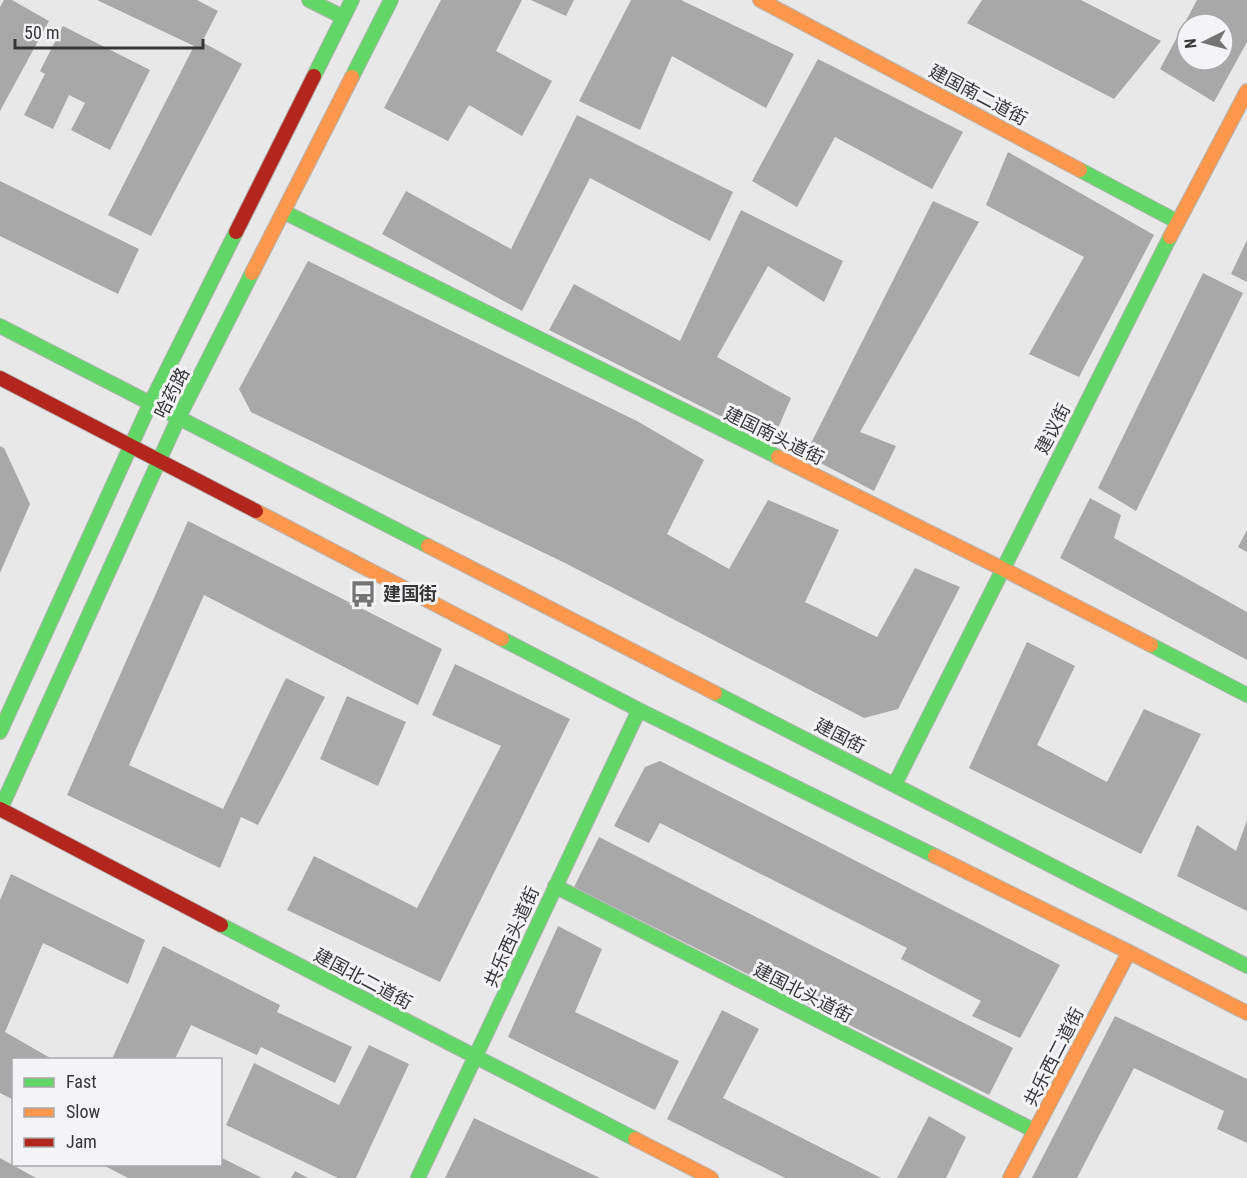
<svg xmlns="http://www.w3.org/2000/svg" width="1247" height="1178" font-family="'Roboto Condensed','Noto Sans SC',sans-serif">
<rect width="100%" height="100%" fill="#e8e8e9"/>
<path fill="#a9a8a8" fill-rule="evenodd" d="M4,0H12L49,21L0,111V7Z
M97,0H197L218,11L202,42L242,64L151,236L108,215L194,46Z
M441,0H522L496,51L552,81L522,136L469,105L448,141L384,108Z
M531,0H574L566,16Z
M631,0H681L794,54L766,108L672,56L640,130L579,101Z
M982,0H1081L1161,41L1114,99L967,23Z
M1197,0H1247V42L1214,102L1160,69ZM1187,24H1223V60H1187Z
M63,26L150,70L110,150L71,130L85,103L69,95L53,129L24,115L45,74L40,71Z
M818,59L963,132L932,189L835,137L797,207L752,181Z
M577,115L733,192L710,241L590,178L522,311L382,234L406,191L511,249Z
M1008,152L1154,235L1079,377L1029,354L1084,257L986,205Z
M0,181L139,249L118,294L0,236Z
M933,201L979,222L860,432L896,446L874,491L805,455Z
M741,210L843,261L824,302L768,266L717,357L791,398L772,442L549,330L574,284L680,341Z
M1247,240V282L1231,274Z
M308,261L637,421L704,460L667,534L729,569L768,500L839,530L805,602L877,637L915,568L960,587L898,709L864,718L565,563L251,412L239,389Z
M1203,273L1243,293L1136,511L1098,488Z
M0,446L4,448L30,504L0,573Z
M1090,498L1121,515L1114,538L1247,612V660L1060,558Z
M188,521L442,649L418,705L204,595L129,765L223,809L286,678L325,697L258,825L241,817L220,868L67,795Z
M1247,530V552L1238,547Z
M1027,642L1075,666L1037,745L1107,782L1144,709L1201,734L1141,854L969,768Z
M455,664L570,719L440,982L287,910L314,856L417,908L501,746L432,715Z
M347,696L406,722L378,786L320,759Z
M660,761L1060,965L1020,1038L972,1016L981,1001L901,959L907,948L660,823L649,843L614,826L645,767Z
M1247,820V911L1177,876L1197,825L1236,851Z
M599,837L1013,1048L989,1095L574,887Z
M11,874L145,940L128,984L43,943L5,1032L52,1059H14V1100L0,1093V900Z
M558,926L602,949L575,1012L679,1061L655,1110L508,1037Z
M163,946L280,1005L277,1012L352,1047L335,1083L261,1047L257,1055L191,1025L175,1059H112Z
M722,1010L759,1029L723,1098L881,1178H785L667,1119Z
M1115,1016L1247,1079V1143L1217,1129L1224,1111L1134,1068L1077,1178H1032Z
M369,1045L409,1064L356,1178H338L226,1125L254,1063L339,1105Z
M929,1116L966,1137L946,1178H897Z
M474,1118L600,1178H445Z
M220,1157L262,1178H128L101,1164H220Z
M0,1158L36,1178H0Z
M295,1171L308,1178H291Z"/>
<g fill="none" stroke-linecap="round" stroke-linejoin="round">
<defs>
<path id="fast" d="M309,0L343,17
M314,76L352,0
M352,77L391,0
M1080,170L1178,222
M284,212L778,457
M0,326L428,546
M502,639L639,710L935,856
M1151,645L1247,695
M715,693L1247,966
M0,732L150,404L236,232
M895,784L1170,237
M0,810L179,417L252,273
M555,886L1035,1131
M221,925L635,1139
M418,1178L639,710"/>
<path id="slow" d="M760,0L1080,170
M1170,237L1247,91
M252,273L352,77
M778,457L1003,569L1151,645
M256,511L502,639
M428,546L715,693
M935,856L1129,952L1247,1013
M635,1139L711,1178
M1010,1178L1129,952"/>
<path id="jam" d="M236,232L314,76
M0,378L256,511
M0,809L221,925"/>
</defs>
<use href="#fast" stroke="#b3b3b4" stroke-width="16"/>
<use href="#slow" stroke="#b3b3b4" stroke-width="16"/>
<use href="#jam" stroke="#b3b3b4" stroke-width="16"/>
<use href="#fast" stroke="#63d668" stroke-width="14"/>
<use href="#slow" stroke="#ff974d" stroke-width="14"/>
<use href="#jam" stroke="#b3261e" stroke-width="14"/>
</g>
<defs>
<symbol id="bus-bare" viewBox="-9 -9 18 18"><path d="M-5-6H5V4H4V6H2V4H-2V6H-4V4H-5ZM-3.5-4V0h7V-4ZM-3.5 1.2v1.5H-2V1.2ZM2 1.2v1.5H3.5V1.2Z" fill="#747475" stroke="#f4f4f7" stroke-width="2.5" paint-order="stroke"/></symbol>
</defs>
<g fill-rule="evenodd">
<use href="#bus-bare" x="344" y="575" width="38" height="38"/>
</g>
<g text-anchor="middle" stroke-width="6" stroke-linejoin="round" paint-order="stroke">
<g font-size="18" fill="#363637" stroke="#f4f4f7">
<text transform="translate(978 95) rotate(28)" y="6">建国南二道街</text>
<text transform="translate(172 393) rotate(-63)" y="6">哈药路</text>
<text transform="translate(1053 429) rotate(-63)" y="6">建议街</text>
<text transform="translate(774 436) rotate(26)" y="6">建国南头道街</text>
<text transform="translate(840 736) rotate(27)" y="6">建国街</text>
<text transform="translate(512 937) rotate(-66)" y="6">共乐西头道街</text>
<text transform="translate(363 979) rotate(28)" y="6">建国北二道街</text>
<text transform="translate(803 993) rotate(27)" y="6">建国北头道街</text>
<text transform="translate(1054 1057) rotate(-63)" y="6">共乐西二道街</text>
</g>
<g font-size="18" font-weight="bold" fill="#363637" stroke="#f4f4f7" text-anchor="start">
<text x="383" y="600">建国街</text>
</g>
</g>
<rect x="12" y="1058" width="210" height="108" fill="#f4f4f7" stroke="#a8a8aa" stroke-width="1.5"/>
<rect x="24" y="1078" width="30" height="9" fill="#63d668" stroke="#a8a8aa" stroke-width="1.5"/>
<text x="66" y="1088" font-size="18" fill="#363637">Fast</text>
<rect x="24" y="1108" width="30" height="9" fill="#ff974d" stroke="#a8a8aa" stroke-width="1.5"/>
<text x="66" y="1118" font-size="18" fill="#363637">Slow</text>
<rect x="24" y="1138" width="30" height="9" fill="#b3261e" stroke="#a8a8aa" stroke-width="1.5"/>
<text x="66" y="1148" font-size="18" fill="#363637">Jam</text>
<g transform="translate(1205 42) rotate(264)"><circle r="28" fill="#f4f4f7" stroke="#a8a8aa" stroke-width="1.5"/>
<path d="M0-4.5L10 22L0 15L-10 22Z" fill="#747475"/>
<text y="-9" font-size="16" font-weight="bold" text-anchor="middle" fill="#363637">N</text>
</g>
<path d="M15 39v9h188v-9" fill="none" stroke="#363637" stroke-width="3"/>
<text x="24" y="39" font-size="18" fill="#363637" stroke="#f4f4f7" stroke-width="4.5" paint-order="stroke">50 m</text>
</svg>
